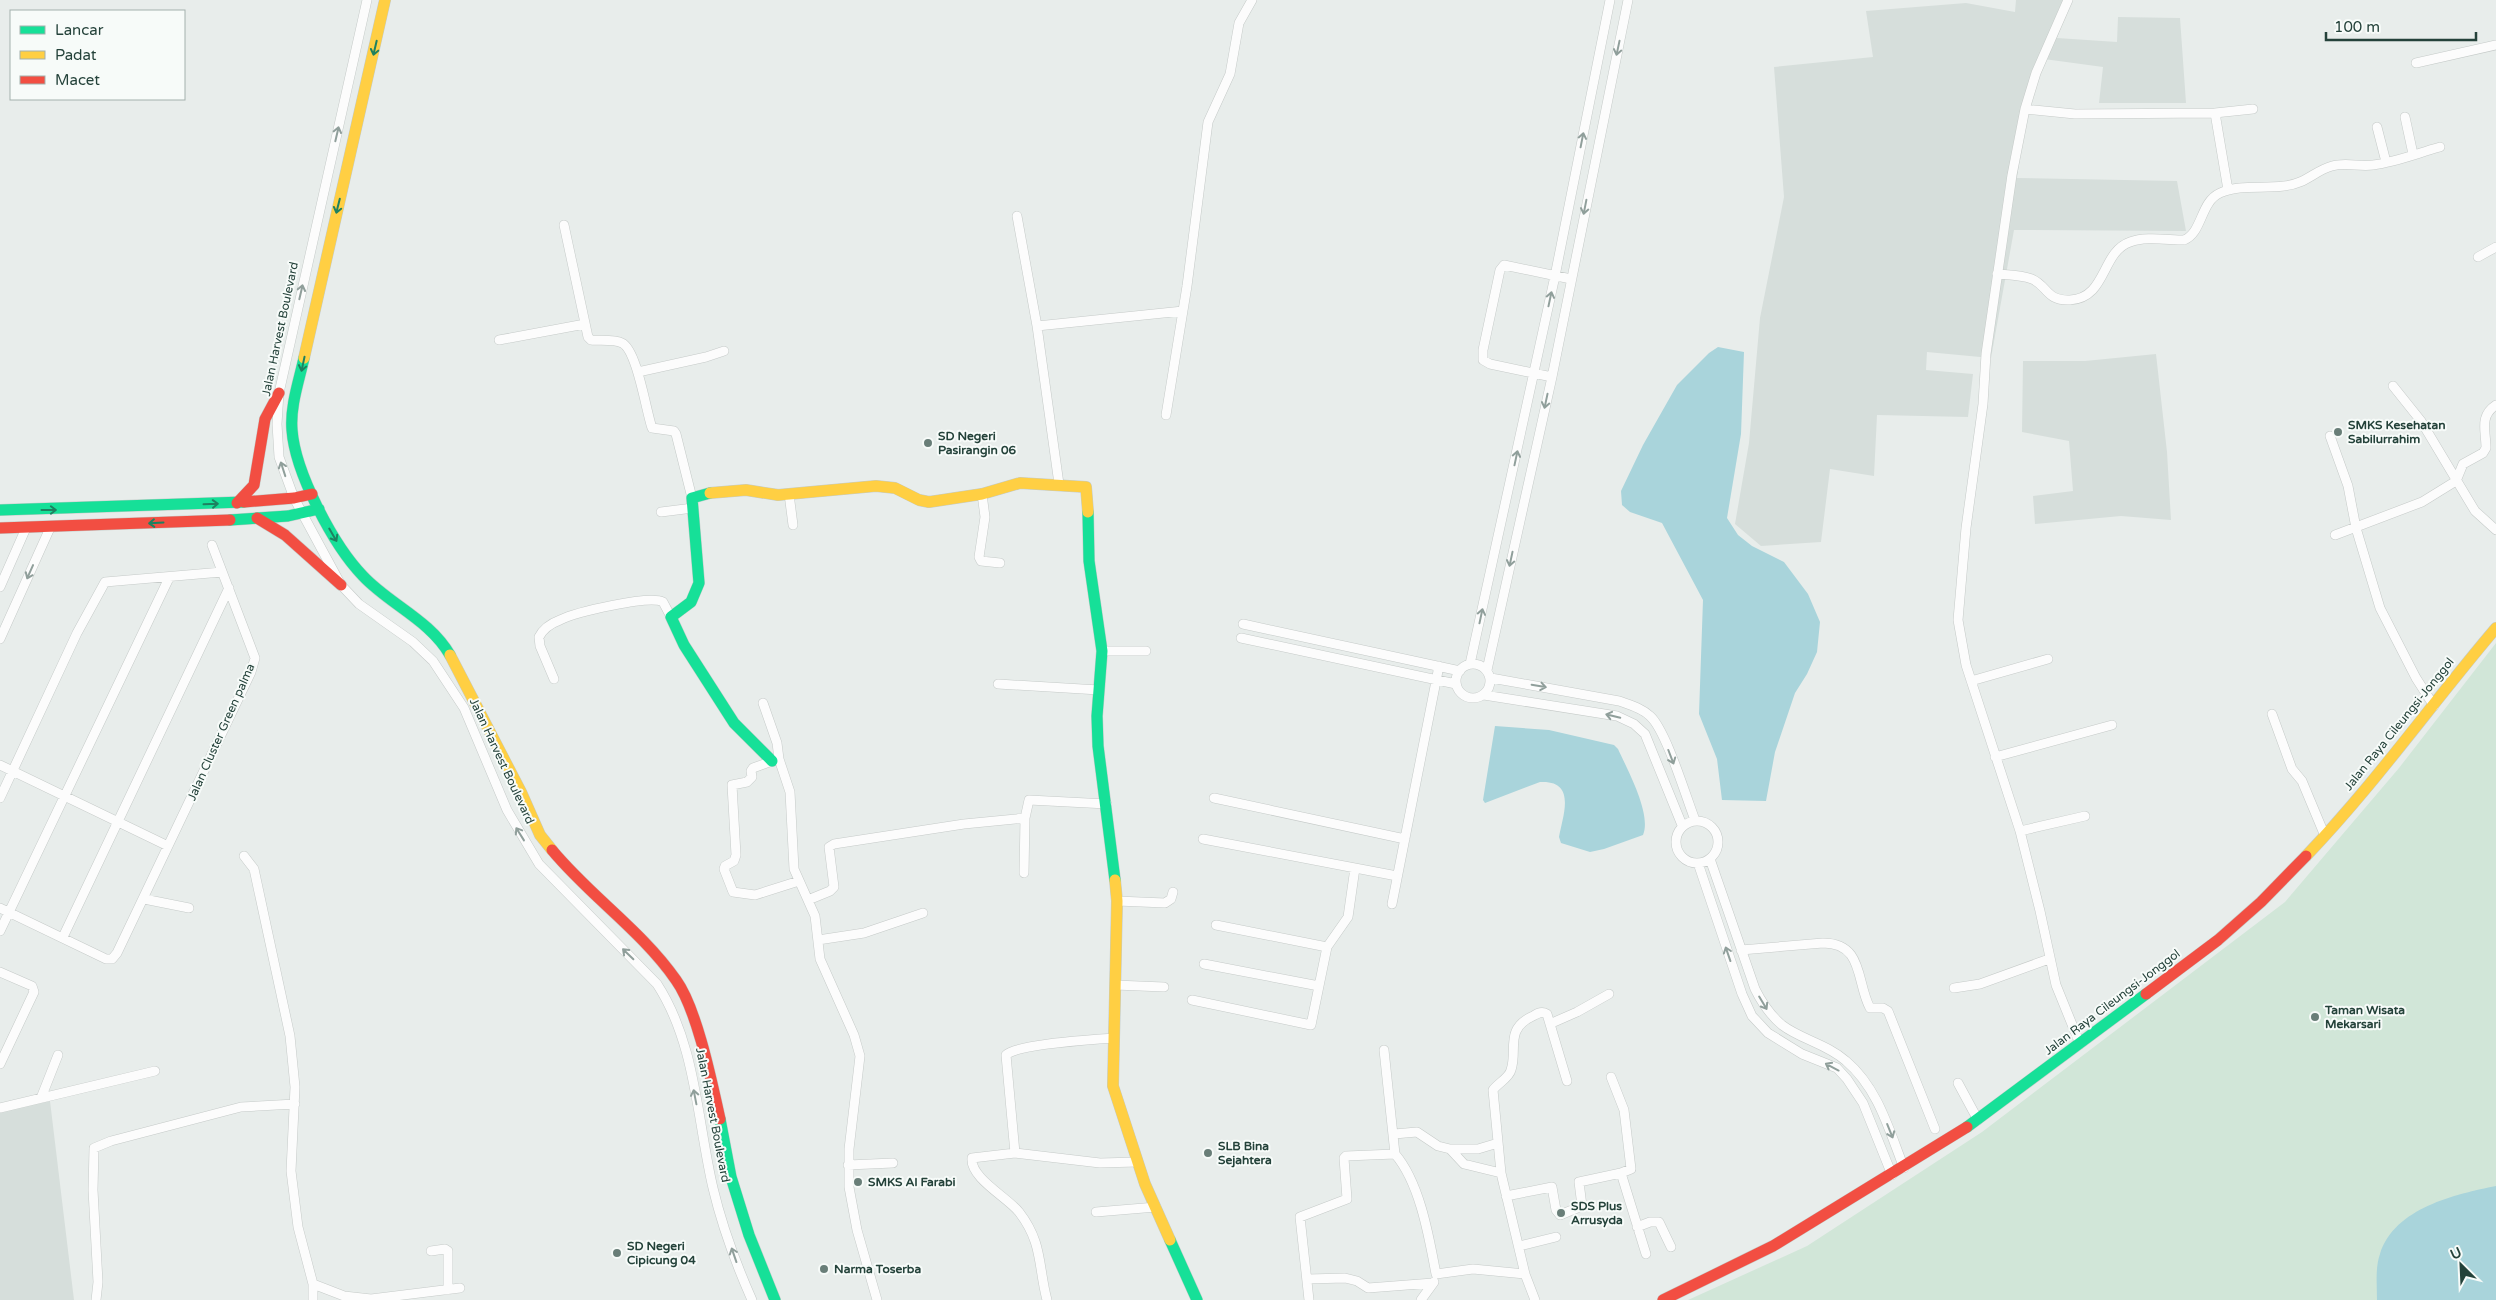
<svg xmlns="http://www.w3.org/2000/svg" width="2496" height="1300" font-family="'Varela Round',sans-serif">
<rect width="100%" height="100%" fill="#e8edeb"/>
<path fill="#d6dedb" d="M2016,0H2071L2057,38L2117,42L2118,17L2180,18L2186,103H2099L2103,67L2044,59L2028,97L2017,178L2177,181L2186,231L2014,230L1991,358L1927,352L1926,370L1973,374L1968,417L1877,415L1874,476L1830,469L1821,542L1761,546L1735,524L1749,443L1760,318L1784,197L1774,67L1873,57L1866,11L1966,3L2015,12Z
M2156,354L2167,452L2171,520L2121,516L2035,524L2033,496L2073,491L2069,441L2022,432L2023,361H2085Z
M50,1101L74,1300H0V1112Z"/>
<path fill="#d1e6d8" d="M2496,643V1300H1688L1807,1246L1982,1132L2285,902L2399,768Z"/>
<path fill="#a9d4db" d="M1718,347L1744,352L1741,434L1727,518L1738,535L1752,546L1784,562L1808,594L1820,622L1817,652L1807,674L1795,693L1775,752L1766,801L1722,800L1717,759L1699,714L1703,600L1662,523L1630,512L1622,505L1621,491L1643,445L1677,385L1709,353Z
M1495,726L1549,730L1614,745L1618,749C1627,769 1652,814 1643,835L1604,849L1590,852L1561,843L1559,837C1563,815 1577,780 1540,782L1485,803L1483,800Z
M2496,1186V1300H2377C2377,1285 2375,1268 2380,1254C2394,1208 2456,1194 2496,1186Z"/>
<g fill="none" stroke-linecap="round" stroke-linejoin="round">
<defs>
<path id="street" d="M367,0L279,393L277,424L279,457L294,498L341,585L359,604L413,642L433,661L464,708L507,810L539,864L657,984C696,1044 697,1120 713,1188C722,1226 736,1264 752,1300
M2068,0L2036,73L2025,109L2012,175L1986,354L1983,404L1966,528L1958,620L1966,665L2020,831L2040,911L2056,985L2080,1044
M2416,63L2496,45
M2025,109L2075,114L2215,113L2253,109
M2215,113L2228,190
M2405,117L2413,154
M2377,127L2386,162
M1017,216L1037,326L1059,484
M564,225L588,337L591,340C600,341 614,339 622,343C637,350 646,411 652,428L674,431L676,434L692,498
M2478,257L2496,247
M1997,274C2008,275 2021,275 2032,279C2048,286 2046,301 2070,300C2107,298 2101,252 2130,242C2145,236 2168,240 2184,240C2203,232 2200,202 2220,193C2240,184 2262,189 2284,186C2306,184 2314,171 2332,166C2346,162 2359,167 2373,165C2396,162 2418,153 2440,147
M1037,326L1183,311
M499,340L585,324
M638,372L706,357L724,351
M1552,377L1490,364L1483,360V350L1500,270L1504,265L1571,279
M2393,386L2421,421L2475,511L2496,530
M1166,415L1187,286L1208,122L1230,74L1239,23L1252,0
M2330,436L2348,486L2356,528L2380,608L2416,678L2434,706
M789,494L793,525
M982,494L985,517L979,557L981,561L1000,563
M661,512L693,508
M2335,535L2422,502L2456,481L2463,464L2483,453L2486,448C2486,431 2479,416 2496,405
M0,587L26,528
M1243,624L1460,671
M1241,638L1456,684
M0,639L50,528
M1102,651H1146
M1456 681a17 17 0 1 1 34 0a17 17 0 1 1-34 0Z
M1470,664L1555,276L1610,0
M1487,670L1552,377L1628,0
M1491,678L1619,701C1630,705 1642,708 1650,716C1666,730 1686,797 1695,820
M554,679L540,646L539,637C543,629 552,623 560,620C576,612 649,595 663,602L671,617
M1971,681L2048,659
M998,684L1099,690
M1484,695L1617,716L1634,724L1645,734L1682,825
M763,703L777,743L779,759L790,792L794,869L815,916L820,959L854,1035L860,1056L849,1149V1187L857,1230L877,1300
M2272,714L2292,769L2302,781L2325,836
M1995,757L2112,725
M775,760L753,768L751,771L752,777L747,782L732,785L736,855L734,861L725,866L724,869L733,892L755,895L799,881
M0,765L168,846
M0,798L77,633L105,582L222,572
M1214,798L1405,839
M1676 842a21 21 0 1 1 42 0a21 21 0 1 1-42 0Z
M2020,831L2085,816
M1203,839L1397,876
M244,856L254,869L290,1036L295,1087L291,1171L298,1227L313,1284V1300
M1710,859L1755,989C1762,1003 1770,1015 1782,1025C1800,1039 1827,1044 1846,1061C1878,1088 1889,1130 1904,1168
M1698,863L1742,994L1752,1016L1768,1033L1802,1054L1837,1068L1847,1079L1863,1103L1892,1175
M1024,873L1025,818L1029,800L1107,804
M144,899L189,908
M808,900L830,891L834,887L829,847L834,844L964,824L1025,818
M1117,901L1165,903L1171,899L1173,892
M1392,904L1439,666
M0,908L106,959H112L117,953L251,672L255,658L212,545
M1216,925L1327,947
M0,931L169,578
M63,937L229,588
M818,940L864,933L923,913
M1741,950L1823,943C1864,943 1856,982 1870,1008H1883L1888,1011L1935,1129
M1204,964L1319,986
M0,972L32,986L34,992L0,1064
M1115,985L1164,987
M1954,988L1980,984L2049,959
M1192,1000L1311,1025L1327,947L1348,917L1355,868
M1552,1023L1577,1012L1609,994
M1384,1050L1395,1154C1420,1183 1429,1237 1436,1274L1473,1269L1525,1274
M1611,1077L1624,1110L1631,1169L1621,1173
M1958,1083L1978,1120
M41,1098L58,1055
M0,1108L155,1071
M1394,1134L1417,1132L1438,1146L1450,1149L1464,1164L1501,1173
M1450,1149H1478L1498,1143
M1015,1153L1006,1055C1017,1044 1092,1040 1113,1038
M848,1165L893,1163
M1506,1196L1552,1187L1556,1210L1560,1215L1582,1206L1579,1182L1621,1173L1646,1254
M1096,1212L1156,1207
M1637,1227L1650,1222H1659L1671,1247
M1519,1246L1556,1237
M431,1251L445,1249L448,1251V1290
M1308,1279L1345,1278L1357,1281L1368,1288L1433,1283
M313,1284L344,1296L371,1299L460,1288
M96,1300L98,1282L93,1190L94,1148L111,1141L241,1107L295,1104
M1047,1300C1038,1266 1043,1243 1019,1212C1007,1197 970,1178 972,1158L1015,1153L1100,1163L1137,1162
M1309,1300L1300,1217L1347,1199L1344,1158L1346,1156L1395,1154
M1421,1300L1434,1282
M1535,1300L1525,1274L1501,1173L1493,1090C1498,1083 1509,1078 1511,1070C1518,1050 1504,1029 1533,1016C1538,1013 1542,1011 1547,1014L1567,1081"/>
<path id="fast" d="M304,358C299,381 290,406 292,430C295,472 333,545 363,576C389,604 430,620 450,655
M710,493L692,498L699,583L691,602L671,617L684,645L734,723L772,761
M0,510L244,502
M1088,512L1089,561L1102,651L1097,716L1098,746L1115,880
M230,520L288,516L319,509
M720,1119L731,1177L749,1235L775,1300
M1967,1127L2146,994
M1170,1240L1197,1300"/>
<path id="slow" d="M304,358L385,0
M710,493L746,490L778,495L876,486L895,488L919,500L929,502L982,494L1020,483L1086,487L1088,512
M450,655L521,792L540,835L552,850
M2306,856C2375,784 2432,703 2496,628
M1115,880L1117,901L1113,1086L1145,1184L1170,1240"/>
<path id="jam" d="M244,502L294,498L312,494
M237,503L254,485L265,419L279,393
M257,518L285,535L341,585
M0,528L230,520
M552,850C590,896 642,931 676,980C697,1009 712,1083 720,1119
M2146,994L2218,940L2261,902L2306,856
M1663,1300L1773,1246L1967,1127"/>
</defs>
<use href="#street" stroke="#c5cac8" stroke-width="10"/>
<use href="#fast" stroke="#c3cbc8" stroke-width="12"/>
<use href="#slow" stroke="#c3cbc8" stroke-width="12"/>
<use href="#jam" stroke="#c3cbc8" stroke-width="12"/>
<use href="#street" stroke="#fcfcfc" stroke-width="9"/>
<use href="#fast" stroke="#16e098" stroke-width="11"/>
<use href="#slow" stroke="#ffcf43" stroke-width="11"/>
<use href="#jam" stroke="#f24e42" stroke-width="11"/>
</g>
<defs><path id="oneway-shaft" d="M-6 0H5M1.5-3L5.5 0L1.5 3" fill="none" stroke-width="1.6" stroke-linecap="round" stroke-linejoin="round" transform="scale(1.25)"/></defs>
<g stroke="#1e8160">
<use href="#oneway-shaft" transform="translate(375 48) rotate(103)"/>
<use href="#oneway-shaft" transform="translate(338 206) rotate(104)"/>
<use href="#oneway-shaft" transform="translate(303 364) rotate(102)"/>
<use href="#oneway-shaft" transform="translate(211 504) rotate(-2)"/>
<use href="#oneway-shaft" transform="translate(49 510)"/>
<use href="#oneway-shaft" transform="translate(156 523) rotate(177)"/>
<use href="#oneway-shaft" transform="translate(333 535) rotate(60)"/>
</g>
<g stroke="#909f9b">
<use href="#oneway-shaft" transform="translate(1618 48) rotate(102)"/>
<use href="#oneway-shaft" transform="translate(337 134) rotate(-77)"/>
<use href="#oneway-shaft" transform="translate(1582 140) rotate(-79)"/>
<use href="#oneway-shaft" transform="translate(1585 207) rotate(101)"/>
<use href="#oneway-shaft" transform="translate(301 292) rotate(-77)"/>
<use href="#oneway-shaft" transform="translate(1550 299) rotate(-78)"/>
<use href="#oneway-shaft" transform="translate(1546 401) rotate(102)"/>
<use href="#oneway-shaft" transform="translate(1516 458) rotate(-78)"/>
<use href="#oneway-shaft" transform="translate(283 469) rotate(-108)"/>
<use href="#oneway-shaft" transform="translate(1511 559) rotate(102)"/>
<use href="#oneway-shaft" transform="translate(30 572) rotate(114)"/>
<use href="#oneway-shaft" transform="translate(1481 616) rotate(-78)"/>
<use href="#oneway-shaft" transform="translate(1539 686) rotate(10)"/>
<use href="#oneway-shaft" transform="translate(1613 716) rotate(-166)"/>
<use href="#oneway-shaft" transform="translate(1671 757) rotate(69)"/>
<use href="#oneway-shaft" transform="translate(520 834) rotate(-122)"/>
<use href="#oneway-shaft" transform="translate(628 954) rotate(-136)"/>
<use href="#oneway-shaft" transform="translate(1728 954) rotate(-109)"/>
<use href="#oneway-shaft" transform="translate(1763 1003) rotate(59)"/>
<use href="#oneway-shaft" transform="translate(1832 1067) rotate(-152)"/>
<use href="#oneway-shaft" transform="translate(695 1097) rotate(-101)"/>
<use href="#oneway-shaft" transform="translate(1890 1131) rotate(68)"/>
<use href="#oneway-shaft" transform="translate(734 1255) rotate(-109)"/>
</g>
<g fill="#697e78" stroke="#f7fbf9" stroke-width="2">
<circle cx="2338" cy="432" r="5"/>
<circle cx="928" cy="443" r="5"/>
<circle cx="2315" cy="1017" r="5"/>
<circle cx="1208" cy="1153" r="5"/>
<circle cx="858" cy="1182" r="5"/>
<circle cx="1561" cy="1213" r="5"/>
<circle cx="617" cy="1253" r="5"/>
<circle cx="824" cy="1269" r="5"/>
</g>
<g text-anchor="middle" stroke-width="4" stroke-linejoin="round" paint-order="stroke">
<g font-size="12" fill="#24423a" stroke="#f7fbf9">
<text transform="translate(280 329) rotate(-78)" y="4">Jalan Harvest Boulevard</text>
<text transform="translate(2399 724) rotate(-51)" y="4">Jalan Raya Cileungsi-Jonggol</text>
<text transform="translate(221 732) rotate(-66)" y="4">Jalan Cluster Green palma</text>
<text transform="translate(502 761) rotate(65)" y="4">Jalan Harvest Boulevard</text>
<text transform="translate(2112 1002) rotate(-37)" y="4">Jalan Raya Cileungsi-Jonggol</text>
<text transform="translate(713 1115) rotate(79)" y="4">Jalan Harvest Boulevard</text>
</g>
<g font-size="12" font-weight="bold" fill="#24423a" stroke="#f7fbf9" text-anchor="start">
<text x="2348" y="429">SMKS Kesehatan<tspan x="2348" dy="14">Sabilurrahim</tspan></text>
<text x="938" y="440">SD Negeri<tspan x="938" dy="14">Pasirangin 06</tspan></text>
<text x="2325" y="1014">Taman Wisata<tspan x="2325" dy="14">Mekarsari</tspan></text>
<text x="1218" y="1150">SLB Bina<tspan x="1218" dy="14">Sejahtera</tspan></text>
<text x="868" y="1186">SMKS Al Farabi</text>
<text x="1571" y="1210">SDS Plus<tspan x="1571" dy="14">Arrusyda</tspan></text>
<text x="627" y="1250">SD Negeri<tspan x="627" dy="14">Cipicung 04</tspan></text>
<text x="834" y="1273">Narma Toserba</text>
</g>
</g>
<rect x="10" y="10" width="175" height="90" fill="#f7fbf9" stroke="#a3b1ad"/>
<rect x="20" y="26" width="25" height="8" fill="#16e098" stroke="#a3b1ad"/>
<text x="55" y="35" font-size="15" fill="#24423a">Lancar</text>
<rect x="20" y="51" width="25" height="8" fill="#ffcf43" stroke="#a3b1ad"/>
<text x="55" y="60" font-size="15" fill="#24423a">Padat</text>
<rect x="20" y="76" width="25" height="8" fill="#f24e42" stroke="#a3b1ad"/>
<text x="55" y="85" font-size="15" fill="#24423a">Macet</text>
<g transform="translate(2461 1265) rotate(336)" stroke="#f7fbf9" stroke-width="4" paint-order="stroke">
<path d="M0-4L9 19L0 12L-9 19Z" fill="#24423a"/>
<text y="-8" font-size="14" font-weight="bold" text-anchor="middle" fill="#24423a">U</text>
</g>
<path d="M2326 32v8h150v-8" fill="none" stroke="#24423a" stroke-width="2.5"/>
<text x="2334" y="32" font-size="15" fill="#24423a" stroke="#f7fbf9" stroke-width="4" paint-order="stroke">100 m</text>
</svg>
